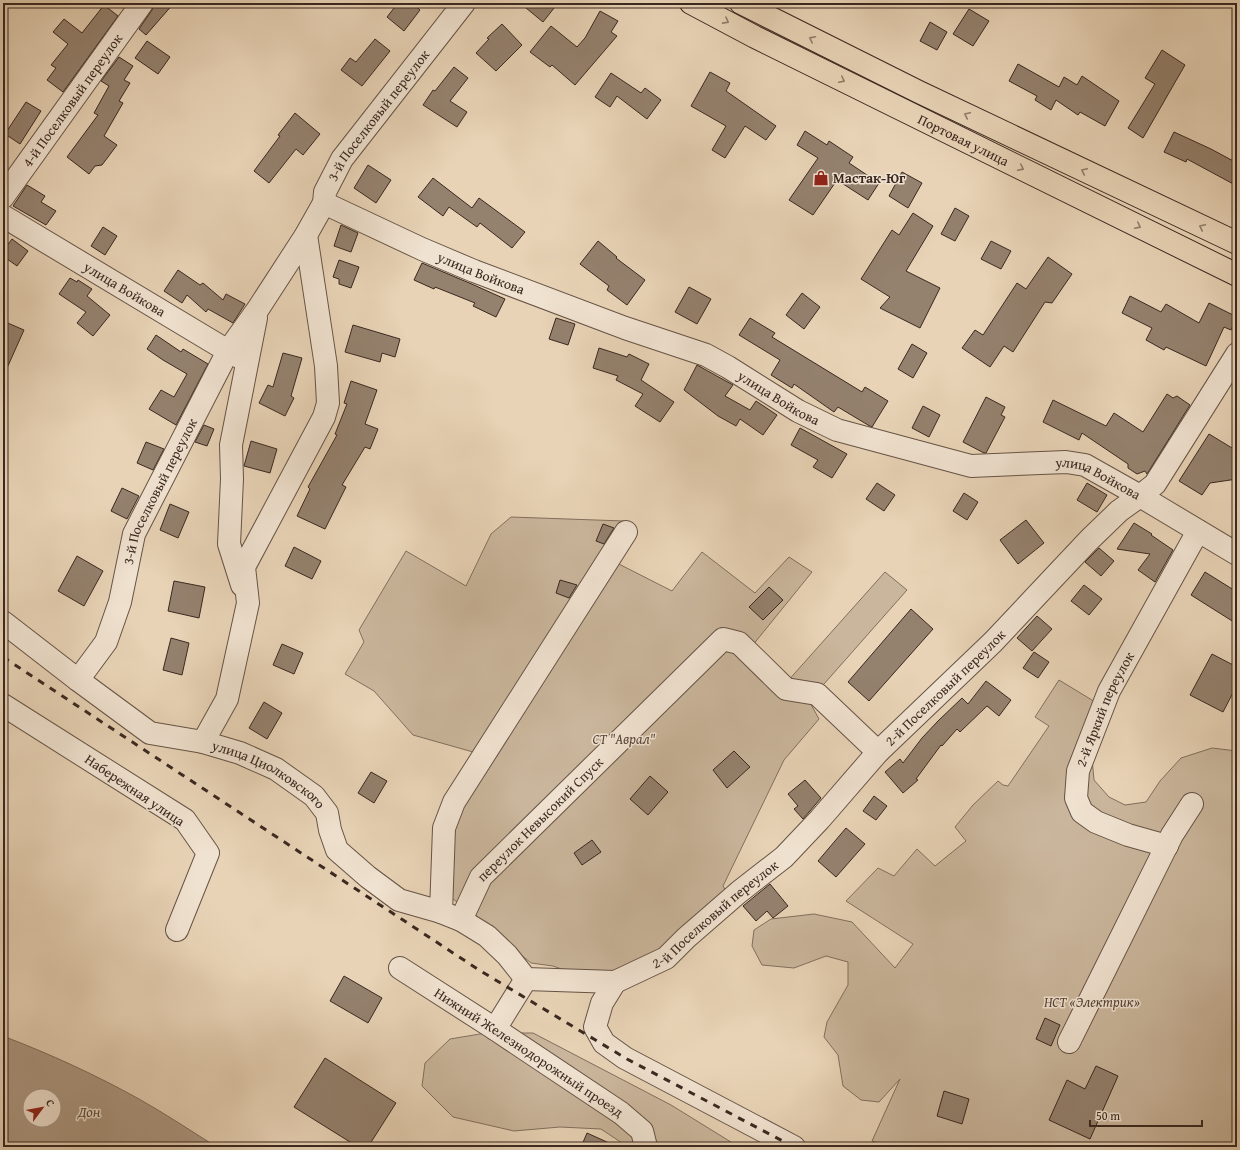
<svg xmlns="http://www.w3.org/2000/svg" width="1240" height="1150" font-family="'Gentium Book Plus',serif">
<rect width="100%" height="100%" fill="#e8d3b6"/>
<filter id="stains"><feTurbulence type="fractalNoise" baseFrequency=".005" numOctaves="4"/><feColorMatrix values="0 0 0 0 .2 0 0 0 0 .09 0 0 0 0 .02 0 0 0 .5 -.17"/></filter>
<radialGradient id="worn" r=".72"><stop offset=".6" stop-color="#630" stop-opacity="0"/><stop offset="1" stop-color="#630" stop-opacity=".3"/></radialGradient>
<path fill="#cab69c" stroke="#826f5e" d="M511,517L624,521L627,526L609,559L672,591L702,552L755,593L789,557L812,572L748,651L786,683L885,572L907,590L809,701L819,719L784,760L723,886L728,894L680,938L601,983L553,966L531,963L435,884L473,752L413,735L374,691L345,674L364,642L359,630L406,551L466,586L491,534Z
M1059,680L1110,711L1092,758L1094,780L1109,797L1125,805L1146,802L1160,781L1181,758L1212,748L1237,751V1147H891L872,1141L900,1079L879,1102L861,1100L843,1086L838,1055L824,1037L827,1022L848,985V962L826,956L794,968L762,965L752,946L754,930L771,919L814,914L852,922L895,968L913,944L846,901L878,868L894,876L917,849L935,866L966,841L955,827L973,805L998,781L1003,785L1008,786L1049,726L1035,717Z
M486,1033H533L671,1105L739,1147H628L601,1129L560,1127L514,1131L453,1117L422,1086L425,1063L450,1039Z"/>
<path fill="#ad9983" stroke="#7f6c5b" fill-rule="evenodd" d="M3,1036C50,1054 96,1075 139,1099C164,1113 188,1129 212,1144L220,1147H3ZM30,1096H54V1120H30Z"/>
<path fill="#94816e" stroke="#3a2820" d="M154,3H174L146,35L139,29L152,10Z
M398,3H412L420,10L404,31L387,17Z
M520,3H558L543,22Z
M104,5L118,16L63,92L47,80L56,68L51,65L68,44L53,32L64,19L82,33Z
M969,9L989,21L973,46L953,34Z
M600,11L618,21L611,32L617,36L575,85L552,65L550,67L530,52L551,26L577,47L585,38Z
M930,22L947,32L937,50L920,41Z
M502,24L522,45L496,71L476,53L489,39L487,38Z
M375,39L390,51L362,86L341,70L350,58L356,62Z
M147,41L170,57L158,74L135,58Z
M1162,50L1185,65L1143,138L1128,128L1155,84L1145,78Z
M119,57L133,66L124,80L130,83L119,101L123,103L104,136L117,145L102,165L95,166L89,174L67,157L98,115L94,113L109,86L101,81Z
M1018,64L1059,87L1064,77L1077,85L1082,76L1119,101L1105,126L1080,112L1078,115L1056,100L1051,110L1035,100L1037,96L1009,81Z
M454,67L468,78L450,101L467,112L457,127L423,105L433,90L435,91Z
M710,72L730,83L726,91L776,126L766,140L745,126L725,158L712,150L726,126L691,106Z
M611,73L641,93L645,88L661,100L647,119L617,96L610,107L595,97Z
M26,102L41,111L20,144L5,134Z
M295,113L320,134L303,155L296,149L269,183L254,171L280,136L278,135Z
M805,131L827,145L829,141L853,157L849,163L879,183L868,200L837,180L813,215L789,200L818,158L797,145Z
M1174,132L1211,149L1237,163V186L1187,159L1186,162L1164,152Z
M368,165L391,180L376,203L354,188Z
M902,172L922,183L908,208L889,196Z
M433,178L472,208L479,198L525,232L512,248L480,223L477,227L449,207L443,216L418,197Z
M27,185L45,196L41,202L56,211L46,225L13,206Z
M955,208L969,216L955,241L941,234Z
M913,213L933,226L906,271L940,288L920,328L880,308L890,297L861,279L892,230L899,235Z
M341,225L358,233L351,252L334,246Z
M103,227L117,236L105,255L91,246Z
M12,239L28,251L17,266L3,256V251Z
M598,241L617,257L616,258L645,280L627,305L607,290L609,286L580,264Z
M991,241L1011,251L1001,269L981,259Z
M1048,257L1072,274L1052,303L1045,302L1013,352L1004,346L990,367L962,348L975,330L983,335L1017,283L1026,289Z
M339,260L359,267L351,288L339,284V279L333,277Z
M422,263L474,285L505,299L496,317L473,306L475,303L435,287L434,289L414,280Z
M178,270L200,285L203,283L223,300L226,294L245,304L233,323L208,309L206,312L187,295L182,303L164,291Z
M70,278L77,282L78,280L92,289L87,296L110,315L93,336L77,323L86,312L59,294Z
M689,287L711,299L697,324L675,312Z
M802,293L820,307L804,329L786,315Z
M1130,296L1161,312L1166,304L1199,323L1209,303L1237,317L1231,330L1224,327L1206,366L1166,347L1164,350L1146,340L1152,328L1122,313Z
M556,318L575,324L568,345L549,339Z
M750,318L775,333L772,337L862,392L865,387L888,401L872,427L868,425L838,407L834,412L794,384L792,388L771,375L780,360L739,335Z
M3,321L24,330L3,377Z
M353,325L400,339L395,357L382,353L380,362L345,352Z
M156,335L181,352L183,349L208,364L176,425L149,409L161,390L174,397L187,374L163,360L147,349Z
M912,344L927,353L913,378L898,369Z
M599,348L627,357L629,354L649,364L641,380L674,402L660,422L635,406L643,394L616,380L618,376L593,368Z
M283,353L302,358L291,396L294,398L285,416L259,403L268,385L273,387Z
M697,365L733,385L725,396L750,410L756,401L777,415L763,435L740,419L736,426L718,416L684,390Z
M351,381L377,390L365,424L378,429L370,449L365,447L342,485L346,487L325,529L297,516L310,489L308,487L337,435L335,434L347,404L344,403Z
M1167,394L1173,398L1177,396L1190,405L1147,474L1145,471L1137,474L1128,468V464L1082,433L1079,440L1043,422L1053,400L1106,426L1114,413L1143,432Z
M986,397L1005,407L1001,415L1005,417L986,453H984L963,442Z
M923,406L940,415L929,437L912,428Z
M204,425L214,429L207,446L195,442Z
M800,428L847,454L832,478L813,467L818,460L791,445Z
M1209,434L1237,451V479L1210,483L1202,495L1179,481Z
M251,441L277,449L270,473L244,466Z
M146,442L164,449L153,470L137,463Z
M877,483L895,495L884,511L866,499Z
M1087,483L1107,495L1097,512L1077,500Z
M122,488L139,496L127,519L111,511Z
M964,493L978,502L967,520L953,511Z
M170,504L189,512L178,538L160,530Z
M1026,520L1044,543L1018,564L1000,540Z
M1134,523L1152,534L1151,535L1173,550L1155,582L1138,570L1150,554L1117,549Z
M603,524L614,528L604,544L596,541Z
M294,547L321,561L312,579L285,566Z
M1099,548L1114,561L1101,576L1085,562Z
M77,556L103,571L84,606L58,591Z
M1205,572L1237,592V624L1191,595Z
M560,580L577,585L569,598L556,593Z
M174,581L205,587L199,618L168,611Z
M1084,585L1102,599L1089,615L1071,601Z
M769,587L783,600L763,620L749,607Z
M911,609L933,629L869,701L848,682Z
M1037,616L1052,629L1032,651L1017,638Z
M171,638L189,643L182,675L163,670Z
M282,644L303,653L294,674L273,665Z
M1034,652L1049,662L1038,678L1023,668Z
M1212,654L1237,667V685L1223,712L1190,695Z
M986,681L1011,700L999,716L987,706L960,732L957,729L942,746L941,745L916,779L918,780L903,793L885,772L900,759L903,763L922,738L938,721L962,698L968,704Z
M264,702L282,713L267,739L249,728Z
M734,751L750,767L727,788L713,770Z
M371,772L387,781L374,803L358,793Z
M650,776L668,792L648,815L630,799Z
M805,780L821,798L803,819L794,809L798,806L788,794Z
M874,796L887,806L876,820L863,811Z
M846,828L865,844L836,877L818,861Z
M592,840L601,852L582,865L574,853Z
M770,884L788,906L773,918L767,911L756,921L743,906Z
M344,976L382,998L368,1023L330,1001Z
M1045,1018L1060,1025L1051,1046L1036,1039Z
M325,1058L396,1103L368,1147H358L294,1107Z
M1096,1066L1118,1076L1090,1139L1049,1120L1067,1080L1085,1089Z
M944,1091L969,1099L962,1124L937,1116Z
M587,1133L618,1147H581Z"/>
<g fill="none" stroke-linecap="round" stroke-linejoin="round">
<defs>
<g id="minor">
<path id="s1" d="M3,197L142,3"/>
<path id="s2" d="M324,203L422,249L474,271L625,328L706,355L728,367L798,411L837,430L971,466L1066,462L1085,465L1140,496L1237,554"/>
<path id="s3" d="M3,216L228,351L241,358"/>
<path d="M242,585L229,544L232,479L231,445L256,318"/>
<path id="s4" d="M3,622L78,680L150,733L203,742L240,753L276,769L314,796L327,813L330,830L337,850L368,877L399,900L441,912L461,920L487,936L507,955L526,979L615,982L666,958L686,938L739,892L784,857L820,819L878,752L993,642L1089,540L1119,511L1140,496L1155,484L1237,354"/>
<path id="s5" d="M78,680L106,642L120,602L134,534L228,351L258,309L306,235L324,203L325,192L342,159L464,3"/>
<path d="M3,705L185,820L208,853L177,930"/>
<path d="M203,742L227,699L248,603L244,567L324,417L328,403L326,366L306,235"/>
<path id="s6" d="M1167,846L1128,835L1096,822L1082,812L1076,798L1078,771L1109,691L1198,531"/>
<path d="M441,912L444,828L454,802L626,532"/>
<path id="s7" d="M461,920L481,877L723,639L739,643L786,689L817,694L878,752"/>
<path id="s8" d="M400,968L495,1029L621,1113L642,1131L646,1147"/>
<path d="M615,982L602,1003L595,1027L604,1043L625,1058L794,1147"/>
<path d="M495,1029L526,979"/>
<path d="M1069,1042L1172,835L1192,804"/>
</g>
<g id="major">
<path id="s9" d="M691,3L755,37L1237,275"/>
<path d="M741,3L919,92L1237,243"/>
</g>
</defs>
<use href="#minor" stroke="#665346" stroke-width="24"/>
<use href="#major" stroke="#3a2820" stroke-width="24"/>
<use href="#minor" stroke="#f0e2d0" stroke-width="22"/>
<use href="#major" stroke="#e8d3b6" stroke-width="22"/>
<path stroke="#3a2820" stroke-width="3" stroke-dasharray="7 7" stroke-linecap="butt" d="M3,657L479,970L627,1059L794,1147"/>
</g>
<defs><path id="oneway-chevron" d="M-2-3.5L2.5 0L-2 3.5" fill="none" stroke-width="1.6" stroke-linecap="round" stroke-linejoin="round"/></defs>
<g stroke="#917e6b">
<use href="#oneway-chevron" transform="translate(726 21) rotate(28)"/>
<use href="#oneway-chevron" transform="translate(812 39) rotate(-153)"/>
<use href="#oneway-chevron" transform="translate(842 80) rotate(26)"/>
<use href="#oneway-chevron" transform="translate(967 115) rotate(-155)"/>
<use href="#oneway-chevron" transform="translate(1021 168) rotate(26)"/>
<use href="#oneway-chevron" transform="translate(1084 171) rotate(-155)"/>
<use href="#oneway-chevron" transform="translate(1138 226) rotate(26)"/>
<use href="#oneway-chevron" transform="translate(1202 227) rotate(-155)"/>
</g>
<defs>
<symbol id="shop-bare" viewBox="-9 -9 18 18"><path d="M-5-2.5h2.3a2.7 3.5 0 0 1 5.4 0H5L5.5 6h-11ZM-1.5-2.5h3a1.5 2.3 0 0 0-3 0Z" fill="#8f2418" stroke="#f0e2d0" stroke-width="2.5" paint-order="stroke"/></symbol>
</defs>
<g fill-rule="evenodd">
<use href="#shop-bare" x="810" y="167" width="22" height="22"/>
</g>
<g text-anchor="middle" stroke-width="3" stroke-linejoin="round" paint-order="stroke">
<g font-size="14" fill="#3a2820" stroke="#f0e2d0">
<text dy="5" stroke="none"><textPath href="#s1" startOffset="119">4-й Поселковый переулок</textPath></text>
<text dy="5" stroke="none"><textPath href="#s5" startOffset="646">3-й Поселковый переулок</textPath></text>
<text dy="5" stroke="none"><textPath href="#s9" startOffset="305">Портовая улица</textPath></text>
<text dy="5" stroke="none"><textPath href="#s2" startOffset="172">улица Войкова</textPath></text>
<text dy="5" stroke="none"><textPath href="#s3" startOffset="142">улица Войкова</textPath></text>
<text dy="5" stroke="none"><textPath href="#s2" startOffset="496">улица Войкова</textPath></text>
<text dy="5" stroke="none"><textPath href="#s2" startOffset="832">улица Войкова</textPath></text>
<text dy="5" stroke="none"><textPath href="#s5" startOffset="208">3-й Поселковый переулок</textPath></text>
<text dy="5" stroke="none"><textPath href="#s4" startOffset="1191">2-й Поселковый переулок</textPath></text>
<text dy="5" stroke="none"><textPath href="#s6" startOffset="202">2-й Яркий переулок</textPath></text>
<text dy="5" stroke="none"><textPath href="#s4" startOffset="312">улица Циолковского</textPath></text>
<text transform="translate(135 790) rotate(34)" y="5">Набережная улица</text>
<text dy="5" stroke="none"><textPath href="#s7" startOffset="130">переулок Невысокий Спуск</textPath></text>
<text dy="5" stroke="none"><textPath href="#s4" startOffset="867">2-й Поселковый переулок</textPath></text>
<text dy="5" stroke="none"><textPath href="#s8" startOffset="154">Нижний Железнодорожный проезд</textPath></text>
</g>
<g font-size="14" font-weight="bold" fill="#3a2820" stroke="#f0e2d0" text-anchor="start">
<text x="833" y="183">Мастак-Юг</text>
</g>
<g font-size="14" font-style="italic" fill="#574439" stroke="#f0e2d0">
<text x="624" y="744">СТ "Аврал"</text>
<text x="1092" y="1007">НСТ «Электрик»</text>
</g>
<g font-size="15" font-style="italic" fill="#5c4a3e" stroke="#f0e2d0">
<text x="89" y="1117">Дон</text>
</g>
</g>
<rect width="1240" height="1150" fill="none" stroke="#e8d3b6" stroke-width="16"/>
<rect x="4" y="4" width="1232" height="1142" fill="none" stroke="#3a2820" stroke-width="2"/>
<rect x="8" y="8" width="1224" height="1134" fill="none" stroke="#3a2820"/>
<g transform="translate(42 1108) rotate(58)"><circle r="19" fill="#f0e2d0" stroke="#a7988a"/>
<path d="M0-3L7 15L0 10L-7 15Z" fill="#8f2418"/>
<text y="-6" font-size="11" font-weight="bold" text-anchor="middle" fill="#3a2820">С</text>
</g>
<path d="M1090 1120v6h112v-6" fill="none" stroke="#3a2820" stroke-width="2"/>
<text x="1096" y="1120" font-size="12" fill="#3a2820" stroke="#f0e2d0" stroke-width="3" paint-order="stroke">50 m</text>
<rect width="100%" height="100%" filter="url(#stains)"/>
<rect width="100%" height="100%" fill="url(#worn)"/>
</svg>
